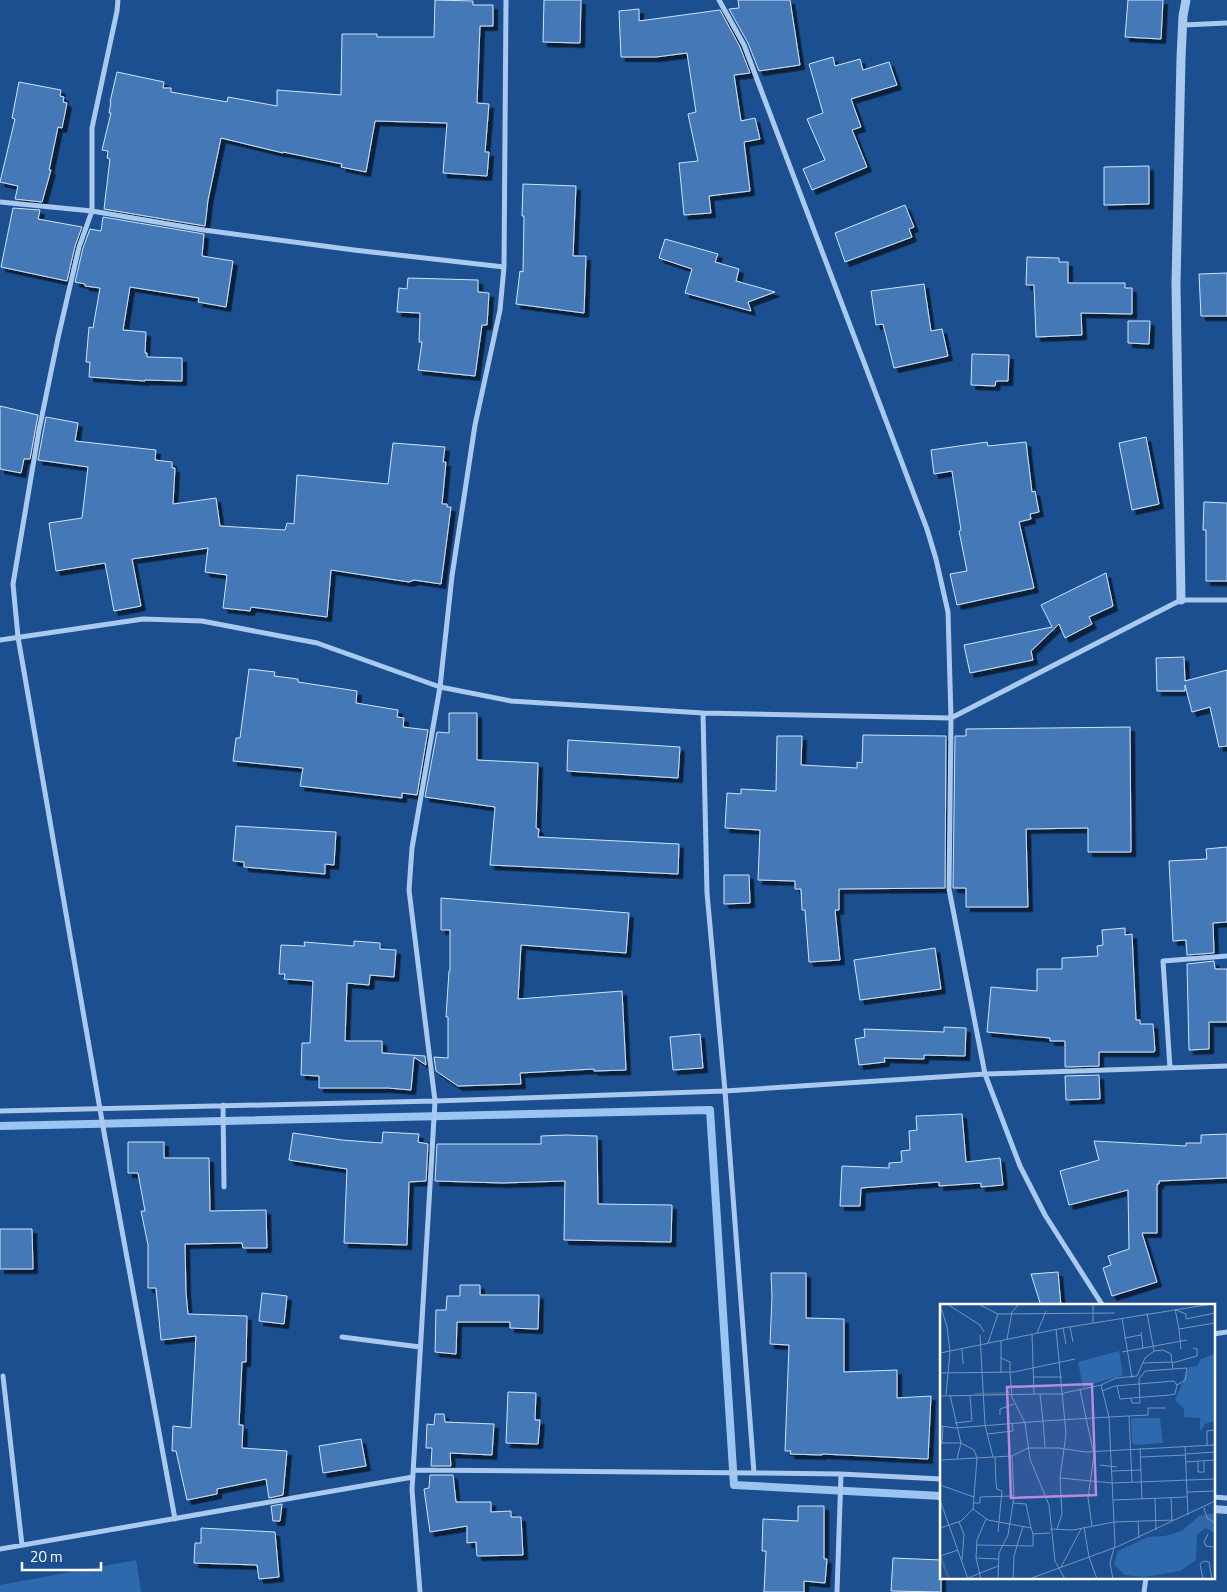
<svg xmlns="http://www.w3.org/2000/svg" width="1227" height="1592" font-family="'Titillium Web',sans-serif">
<defs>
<filter id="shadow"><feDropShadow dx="4.5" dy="4.5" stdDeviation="0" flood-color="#0009"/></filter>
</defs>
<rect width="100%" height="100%" fill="#1b4f8f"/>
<path fill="#2e69ad" d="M136,1560L141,1592H0V1585Z"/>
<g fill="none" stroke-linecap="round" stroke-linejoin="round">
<path stroke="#9cc4f0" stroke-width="8" d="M0,1126L710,1110L734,1485L941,1496
M1213,1509L1227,1510"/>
</g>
<path fill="#4478b7" stroke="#cfe3fa" filter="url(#shadow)" d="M435,0L473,1V5H493V26H480L477,103L489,104L485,152H489L487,176L443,173L447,123L375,121L366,172L341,167L342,164L283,152V153L221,138L208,200L205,226L104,209L110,159L107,158L108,151L102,150L111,113H109L111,102H110L117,72L164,82L163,88H171V92L227,102L228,97L277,106V90L341,95L342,34H377V37H434Z
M544,0H581L580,43L543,42Z
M738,0H790L800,65L759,71L748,43L729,9L739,8Z
M1128,0H1163L1161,39L1125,37Z
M639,9V21L720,10L740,47L750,73L734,75L741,121L755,118L760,139L744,142L750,191L709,196L711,213L684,215L679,163L698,161L688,114L696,112L687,53L656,57H621L619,11Z
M833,57L835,66L860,59L863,70L889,62L897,85L851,99L861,127L852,130L867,167L812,190L803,169L825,160L807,119L823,113L809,64Z
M19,82L61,90L60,96L64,97L63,102L67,103L62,128L58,127L49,170H51L42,202L15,199L18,186L0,182L15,119L12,118Z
M1149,166V204L1104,205V167Z
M523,184L576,186L573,256H586L584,313L516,304L520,271L523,272L524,216H522Z
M905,205L914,227L909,229L912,237L845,262L835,233Z
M13,208L40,210L38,219L82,227L75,246L67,281L1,267Z
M103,217L204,234L202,256L233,261L226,307L198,302L199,298L130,287L123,330L146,332L145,353H147V357L182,358V381L145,380V381L89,377L90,362H86L89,327L93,328L100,288L85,286V284L75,282L83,248L90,229L101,231Z
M665,239L718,254L715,262L739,269L736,281L775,292L748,302L751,311L685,293L692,269L659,258Z
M1027,257L1059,258V262H1068V283H1125V288H1132V314L1081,313L1082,335L1036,337L1034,285H1026Z
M1227,273V316H1201L1199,274Z
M408,278L478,280V292L489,293L487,325H482L475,376L418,370L422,342H419L420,313L397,312L399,288L407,289Z
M924,284L931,331L942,329L948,356L894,368L883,324L876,325L871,291Z
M1128,321H1150L1149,344L1128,343Z
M972,354L1009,355L1008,381H996L995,386L971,385Z
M0,406L38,415L30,459H24L21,473L0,469Z
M46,417L78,423L75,441L156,450L155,460L172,462V468H175L173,504L216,498L220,526L285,530L287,523L294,524L297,475L388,484L393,443L445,447L443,462H446L442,504H447V507H451L441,584L414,580L409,582L331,570L327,617L251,607L250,611L223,608L227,575L205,572L208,548L132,559L141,606L114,611L105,563L56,571L49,523L82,518L88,467L38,460Z
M1146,437L1159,504L1132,510L1119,443Z
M987,442L988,446L1026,442L1032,492L1035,491L1039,512L1030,514L1031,519L1019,522L1034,588L957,605L950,574L967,571L959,531L961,530L952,471L934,474L931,450Z
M1204,502L1227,503V581H1206V530H1203Z
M1106,573L1113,606L1089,617L1092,624L1065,638L1059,624L1031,651L1033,660L970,673L964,645L1052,627L1041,605Z
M1184,657L1185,681L1227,670V746L1219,747L1210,707L1192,712L1185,685V691H1157L1156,658Z
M249,669L275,672L274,676L298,679V682L357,691L356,703L398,710L397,717L404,718L403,727L428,730L417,795L402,793V798L300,786L303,768L233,761L236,738H240Z
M449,713H477V760L538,763L536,828L539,829L538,837L679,844L678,874L490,865L495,807L425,797L437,732L449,733Z
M1130,727L1131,852H1088V828L1026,829L1028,907H966V888H953L955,736H966V729Z
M863,735L946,736L945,888L839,889V910H835L840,960L809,962L805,910H802L801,889H795V881L758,880L760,830L725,828L727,793L741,794V789L776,791L777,736H802L801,765L857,768V762L862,763Z
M568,740L680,747L678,778L567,771Z
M236,826L336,832L334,865L325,864V874L244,867V862L233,861Z
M1227,847V922L1213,923L1214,953L1187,955L1186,940L1173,941L1169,861L1207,859L1206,849Z
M724,875H749L750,903L724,904Z
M441,898L629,913L626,953L521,945L518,999L622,991L626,1070L594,1071V1069L520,1073L521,1084L458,1086L436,1071L434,1057L448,1058V1017H446L449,971H450V930H441Z
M1125,928V935L1132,934L1136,1020H1140V1024H1153L1155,1051L1154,1052H1099V1066L1065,1067V1041H1050V1038L987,1032L991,987L1037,991V969H1062V958L1098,956L1097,946L1103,945L1102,930Z
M354,941L380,943V949L396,950L394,977L370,975L369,985L347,983L345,1041H382V1053L425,1056L426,1065L414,1057L411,1090L388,1088H319V1076L301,1075L302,1043H310L313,981L284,979L285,974H279L281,945L305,946L304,942L354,946Z
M935,948L941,989L860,1000L854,960Z
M1214,961L1215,969H1227V1022H1209V1049L1189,1050L1187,964Z
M944,1027L966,1028L965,1056L924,1055V1059L884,1058L885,1062L859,1065L855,1039L865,1037L864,1029L944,1032Z
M700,1034L703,1068L673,1070L670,1037Z
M1099,1075L1100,1099L1066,1100L1065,1076Z
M962,1114L966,1162L1000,1158L1003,1185L981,1187V1183L939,1186V1182L861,1188L860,1206H840L842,1166L889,1168V1163L902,1162L901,1151L910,1150L909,1131L917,1130L916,1116Z
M383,1132L419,1134L418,1142L428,1144L426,1181L409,1182L407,1245L344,1243L347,1169L289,1160L293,1133L342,1140L382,1143Z
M1227,1134V1178L1159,1181V1184H1157V1233H1142L1157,1282L1112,1296L1103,1268L1111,1265L1108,1256L1129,1249L1128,1190L1069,1205L1060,1171L1099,1160L1094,1141L1186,1146V1143H1201V1135Z
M566,1135L597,1136L598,1204L672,1205L671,1242L564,1240L565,1181L503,1183L435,1181L437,1144H541V1136Z
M128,1142H164V1158H209L210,1211L266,1210L267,1248H243L242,1243L185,1244L186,1293L188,1314L247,1316L246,1362H242L239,1425H243L242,1448L287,1451L283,1495L269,1498L266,1479L217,1489V1494L187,1500L176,1451H172L173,1426L191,1428L196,1336L161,1340L156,1288H148V1245L141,1211H145L138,1173H128Z
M0,1229H32L33,1269H0Z
M1058,1272L1061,1306H1041L1031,1274Z
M771,1273H806V1318L844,1319V1372L897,1370V1398L931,1396L928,1459L822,1454V1455L790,1454L791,1451H785L789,1345L770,1344L772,1297Z
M460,1285H480V1295H539L538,1329L510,1328V1322H457L456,1354L435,1352L436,1310H446L447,1296H460Z
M262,1293L287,1296L284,1324L259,1321Z
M508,1392L536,1393L535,1420H540L538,1444L506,1443Z
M435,1414H444L445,1422L494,1424L492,1455L450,1453L451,1466H431L432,1448H426L427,1424L434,1425Z
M361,1439L366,1466L323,1473L319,1446Z
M430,1475H453L456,1502H491V1512L511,1511V1517H521L523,1555L477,1556L476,1542L467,1543V1526L430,1532L424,1489L429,1488Z
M282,1504L280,1521H273L271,1506Z
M798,1506H824V1559H827L825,1583L804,1581V1592H764L766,1551H762L763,1519L798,1521Z
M201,1528L275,1532L279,1577L259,1579L257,1565L194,1563L195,1543H201Z
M893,1558L941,1560V1592L891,1591Z"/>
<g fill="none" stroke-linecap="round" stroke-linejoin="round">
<path stroke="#a9c9ee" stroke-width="5" d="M118,0L117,11L92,128V211L79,247L58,338L39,430L13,584L18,637L105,1138L175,1519
M719,0L744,45L927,529L936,559L948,612L951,718L949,889L985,1074L1020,1166L1045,1215L1103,1306
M1183,25L1227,23
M0,202L92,211L204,230L354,250L504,267
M0,640L143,619L202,621L317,643L440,687L511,701L703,713L951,718L1181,600H1227
M703,713L707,893L725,1091L985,1074L1227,1066
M1170,1068L1163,961L1227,956
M223,1105L224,1187
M0,1111L435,1101L725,1091L754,1473L841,1474L941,1479
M1213,1334L1227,1332
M342,1337L420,1347
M3,1376L22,1545
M413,1470L754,1473
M1213,1497L1227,1498
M0,1549L413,1477
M420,1592L412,1490L435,1101L409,890L412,848L440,687L452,576L475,425L500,310L504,267L506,0
M837,1592L841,1474
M1144,1592L1146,1578"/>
<path stroke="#a9c9ee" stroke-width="9" d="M1181,600L1176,284L1181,58L1183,16L1186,0"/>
</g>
<g transform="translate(940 1304)">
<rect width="275" height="275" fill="#1b4f8f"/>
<path d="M179,47L183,71L143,83L138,58ZM275,50V117L265,120L260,128V114L244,113V105L235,96L249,63L257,62L261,55ZM191,114H220L223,139L195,141L192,139ZM275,209V229L265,224L257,231L256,256L240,267L205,273L184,271L174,260L178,247L208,233L225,232L242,227L259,212Z" fill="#2e69ad"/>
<path fill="none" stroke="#3c6290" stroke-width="2.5" d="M34,90L70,89M1,254L9,275"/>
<path fill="none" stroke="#7695bc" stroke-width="1" d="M0,0L7,23L10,48L6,91M7,0L40,21L44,28M38,0L58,10L175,9M235,5L239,25L275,19M236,6L246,10V15L275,9M207,9L214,47M182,14L192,74M153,19V0M130,23L133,38M123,24L126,40M116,25L126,130L120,174L122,210L117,225M239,25L241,45M201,28L203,44M97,29L106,7M92,30L94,90M40,31L45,121L53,153M185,34L201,31M67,35L72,8L79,0M61,37V68M48,39L58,10M22,45L23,60M182,48L247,36M0,49L123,24L272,0M61,54L70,58V68M203,59L232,58M232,59L257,52V45L253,44M70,68L72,93L85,119L90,155L109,201L115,257L125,275M0,69L74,68L135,55M94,73H122M161,81L169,113L208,111V104H226M140,86L154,151L148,194L152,222M162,87L175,82L234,77L237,81L235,90L230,91L180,95L177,82M124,89L161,81L176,74L197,72L205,54L214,47L223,46L231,50L233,65M100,90H124M10,91L21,139L17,155M0,92L100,90L103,117L169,113L174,218L234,216M191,94L192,99H200L199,75L205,67L247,64L245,76L237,81M60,111V105L74,100M189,112L192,178M15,119L32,117L30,91M0,122L16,124L103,117L105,143M47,130L73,127L72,120M0,139H21L34,146L37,154L33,205L21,217L0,224M2,139L3,122M267,141V127L275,126M245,142L248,211M200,144L202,195M246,150L275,148M55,153L56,179L57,185L62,187L58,228M200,153L246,151M0,156L72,152L88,144H119L145,148L275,141M258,157V168H264V157M246,158L275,156M160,161L177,163M172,167L201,166M120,174L172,179L275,175M0,181L34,193M247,188L275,187M231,193L232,216M215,194L216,226M0,196L28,275M173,196L247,193M34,199H40V193L74,192M73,199L86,200L91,224M264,204L267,214L275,219M33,205L48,216L91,224L93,230L110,229M198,217L199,234M19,218L24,230L22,256M144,223L149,253L157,275M110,225L133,226L174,218L175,240L170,259L173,275M268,230L264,238L266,242L273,243M37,241L93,242V230M0,252L18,246M36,254L58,255M121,263L141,225M28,274L58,262M41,275L36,254L37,236L46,215M58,275L59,249L68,231L74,193L72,152M73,275L74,252L83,222M89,275L179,242L275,197M263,275L260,260L264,257L269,258L272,275"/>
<path fill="#b68bdc" fill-opacity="0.15" stroke="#b68bdc" stroke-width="2.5" d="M152,80L156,191L71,194L67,83Z"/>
<rect width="275" height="275" fill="none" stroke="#fff" stroke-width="2.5"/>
</g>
<path d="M22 1562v8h79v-8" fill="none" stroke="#ffffff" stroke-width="2.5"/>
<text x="30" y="1562" font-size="15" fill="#ffffff" stroke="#1b4f8f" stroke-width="4" paint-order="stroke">20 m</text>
</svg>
